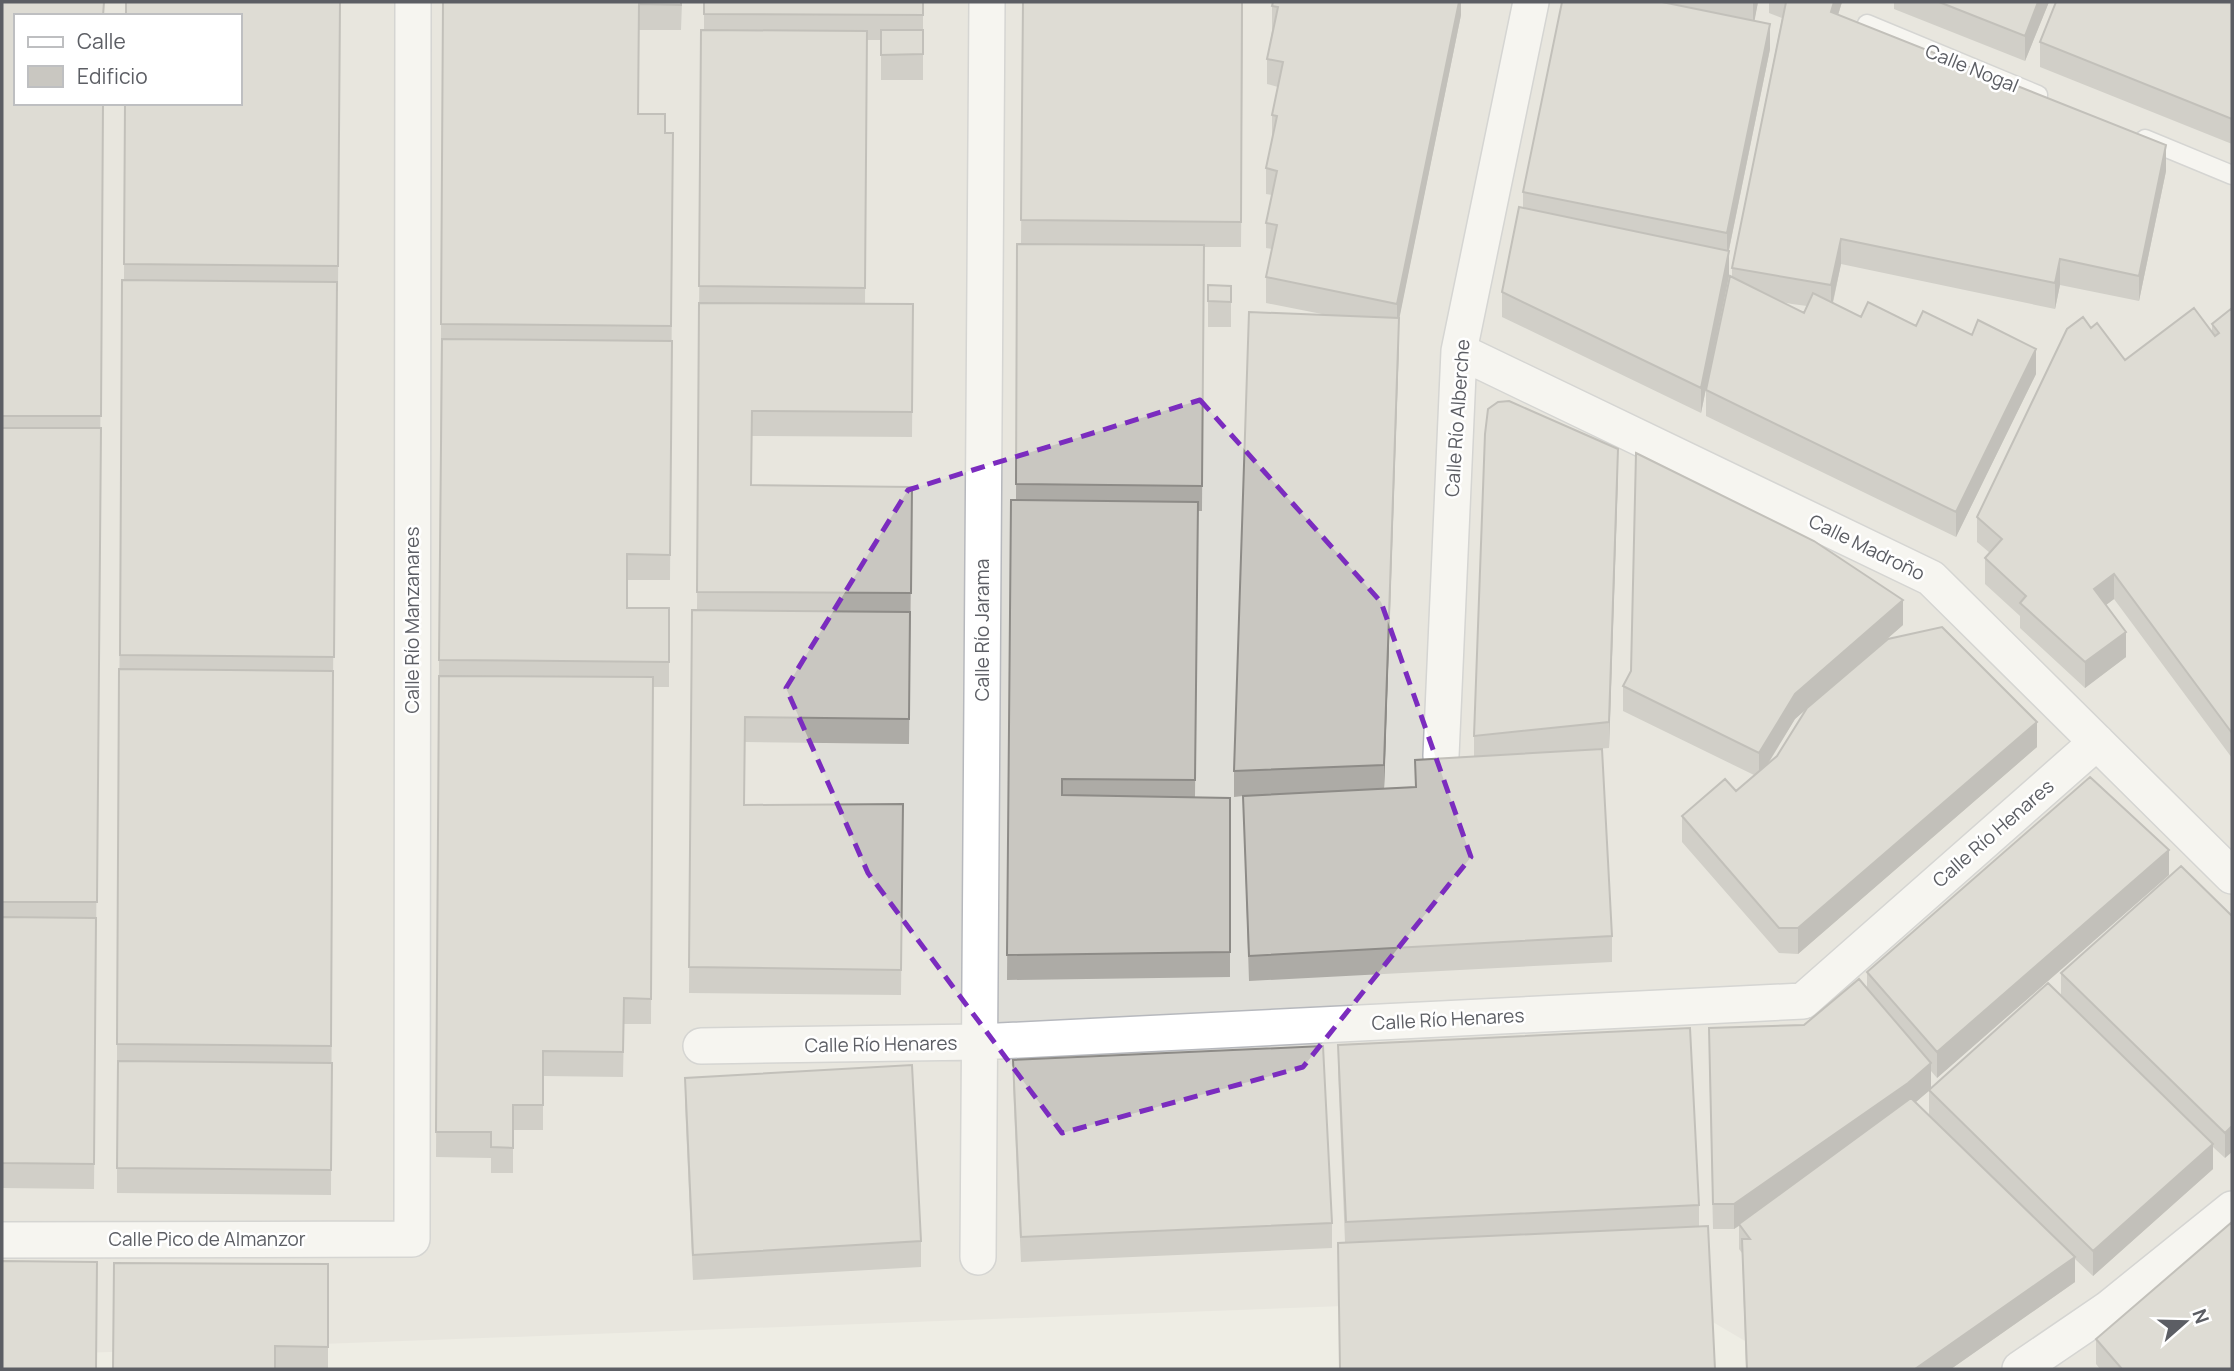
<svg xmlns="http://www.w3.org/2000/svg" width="2234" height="1371" font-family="Manrope,sans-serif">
<rect width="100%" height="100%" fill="#eeede4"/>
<path fill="#dfded8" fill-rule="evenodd" d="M2,2H2232V1369H1793L1665,1294L2,1356ZM16,16H240V103H16Z"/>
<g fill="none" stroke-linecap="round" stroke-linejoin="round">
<defs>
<path id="lane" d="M1867,24L2038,95
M2145,139L2232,175"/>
<path id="street" d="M1459,351L1931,578L2232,876
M1441,756L1459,351L1531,2
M701,1046L979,1042L1803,1001L2097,742
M2,1240L412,1239L413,2
M978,1257L987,2
M2020,1369L2108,1309L2232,1209"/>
</defs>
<use href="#lane" stroke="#b6b8bd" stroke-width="21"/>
<use href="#street" stroke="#b6b8bd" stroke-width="38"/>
<use href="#lane" stroke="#fff" stroke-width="18"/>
<use href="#street" stroke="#fff" stroke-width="35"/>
</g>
<path fill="#adaba6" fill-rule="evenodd" d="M2,2L103,103L94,1189L2,1188Z
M340,2L338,291H337L333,682L331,1195L117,1193V1044L122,280H124L125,103Z
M443,2H682L681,30H639L638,114L665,133H673L670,580H627V608H669V687H653L651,1024H624L623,1077L543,1076V1130H513V1173H491V1158L436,1157Z
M704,2H923V80H881V40H867L865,304H913L912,437L752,436V485L912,487L909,744L745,742L744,805L903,804L901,995L689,993L692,610H697L701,30H704Z
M1023,2H1243L1241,247H1204L1202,511H1198L1195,797L1230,798V977L1007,980L1011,500H1016L1017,244H1021Z
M1461,2V15L1399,318V343L1384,788L1415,787V760L1474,756V736L1618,474L1609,748L1582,750L1612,936V962L1249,981L1243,796L1234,797V771L1327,315L1266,303V277L1272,249L1266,248V223L1272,195L1266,194V168L1272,140V115L1278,87L1267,84V59L1272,31V6Z
M1562,2H1758L1754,21L1770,49L1729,250V276L1701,413L1502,317V292L1523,208V192Z
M1769,2H1842L1838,15L2166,171L2139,301L2060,285L2055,309L1841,264L1833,303L1861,317L1916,326L2036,374L1956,537L1706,416V390L1732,277V268L1782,18L1769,13ZM1782,302L1792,304L1807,306L1804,313Z
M1894,2H2049L2025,61L1894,9Z
M2232,2V144L2040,67V42Z
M1208,285L1231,286V327H1208Z
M2232,308V758L2114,599L2106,605L2126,657L2085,688L2020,628V616L1985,584V558L1990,553L1977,542V517L2091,328L2125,360L2212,333V324Z
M1903,625L1849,672L2037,747L1798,954L1779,953L1682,842V816L1736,791L1754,775L1623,711V686ZM1806,709L1777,756L1768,764L1795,719Z
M2169,875L1937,1078L1931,1071V1088L2061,995V973L2232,916L2225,1158L2213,1147V1169L2093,1276L2075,1259V1282L1951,1369H1746L1742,1253L1739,1249V1226L1734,1229H1713L1709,1053L1804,1025L1867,988V972ZM1929,1091V1115L1915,1102Z
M1338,1045L1699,1205V1227L1345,1242L1338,1070Z
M1013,1060L1332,1223V1248L1021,1262L1013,1086Z
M685,1078L921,1241V1267L693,1280L685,1103Z
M328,1264V1369H113Z
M2096,1339L2232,1369H2100L2096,1364Z"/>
<path fill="#8d8b87" d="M1459,2H1461V15L1397,330V304Z
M1753,2H1758L1753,29Z
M1834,2H1842L1831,37V12Z
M2038,2H2049L2025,61V36Z
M1770,24V49L1727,259V233Z
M2166,145V171L2139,301V276Z
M1841,239V264L1831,310V285Z
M1729,251V276L1701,413V388Z
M2060,259V285L2055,309V283Z
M1399,318V343L1384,790V765Z
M2036,349V374L1956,537V512Z
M1618,449V474L1609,748V722Z
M2114,574V599L2094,614V589Z
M1903,600V625L1795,719L1759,778V753L1795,694Z
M2126,632V657L2085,688V662Z
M2037,722V747L1798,954V928Z
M2169,850V875L1937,1078V1052Z
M1931,1063V1089L1908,1109L1734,1229V1204Z
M2232,1126V1152L2225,1158V1133Z
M2213,1144V1169L2093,1276V1251Z
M2075,1257V1282L1951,1369H1915Z"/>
<path fill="#c9c7c1" stroke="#8d8b87" stroke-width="2" d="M2,2H104L103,16H16V103H103L101,416H2Z
M126,2H340L338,266L124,264L125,103H240V16H126Z
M443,2H681V5L639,4L638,114H665V133H673L671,326L441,324Z
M704,2H923V15L704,14Z
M1023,2H1242L1241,222L1021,220Z
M1273,2H1459L1397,304L1266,277L1277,225L1266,223L1277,171L1266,168L1277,116L1272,115L1283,62L1267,59L1278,7L1272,6Z
M1562,2H1662L1770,24L1727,233L1523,192Z
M1786,2H1834L1831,12L2166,145L2139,276L2060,259L2055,283L1841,239L1831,285L1732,268Z
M1939,2H2038L2025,36Z
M2056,2H2232V119L2040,42Z
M701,30L867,31L865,288L699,286Z
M881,30H923V54L881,55Z
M1519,207L1729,251L1701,388L1502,292Z
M1017,244L1204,245L1202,486L1016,484Z
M1730,276L1804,313L1813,293L1861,317L1868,302L1916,326L1923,311L1972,335L1978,320L2036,349L1956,512L1706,390Z
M122,280L337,282L334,657L120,655Z
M1208,285L1231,286V302L1208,301Z
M699,303L913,304L912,412L752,411L751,485L912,487L911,593L697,592Z
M2194,308L2215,336L2219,333L2212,324L2232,308V733L2114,574L2094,589L2126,632L2085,662L2020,603L2026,596L1985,558L2002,539L1977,517L2067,329L2083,317L2091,328L2097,323L2125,360Z
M1249,312L1399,318L1384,765L1234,771Z
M442,339L672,341L670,555L627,554V608H669V662L439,660Z
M1509,401L1618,449L1609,722L1474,736L1485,434L1488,409L1498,402Z
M2,428H101L97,902H2Z
M1636,453L1814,541L1903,600L1795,694L1759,753L1623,686L1631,671Z
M1011,500L1198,502L1195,780L1062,779V795L1230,798V952L1007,955Z
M692,610L910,612L909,719L745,717L744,805L903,804L901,970L689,967Z
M1942,627L2037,722L1798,928H1779L1682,816L1725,779L1736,791L1777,756L1807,708L1888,639Z
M119,669L333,671L331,1046L117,1044Z
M439,676L653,677L651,999L624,998L623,1052L543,1051V1105H513V1148L491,1147V1132H436Z
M1602,749L1612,936L1249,956L1243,796L1416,787L1415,760Z
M2090,777L2169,850L1937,1052L1867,972Z
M2181,866L2232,916V1126L2225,1133L2061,973Z
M2,917L96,918L94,1164L2,1163Z
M1859,979L1931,1063L1908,1083L1734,1204H1713L1709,1028L1804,1025Z
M2048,983L2213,1144L2093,1251L1929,1090Z
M1690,1028L1699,1205L1346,1222L1338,1045Z
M1323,1046L1332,1223L1021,1237L1013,1060Z
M118,1061L332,1063L331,1170L117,1168Z
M912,1065L921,1241L693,1255L685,1078Z
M1911,1098L2075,1257L1915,1369H1747L1742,1239H1750L1739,1224Z
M2232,1222V1369H2122L2096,1339Z
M1708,1226L1715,1369H1340L1338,1243Z
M2,1261L97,1262L96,1369H2Z
M114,1263L328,1264V1347L275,1346V1369H113Z"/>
<path d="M0 0H2234V1371H0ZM1200,400L1381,602L1471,857L1303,1067L1062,1133L868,873L786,688L908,490Z" fill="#eeede4" fill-opacity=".55" fill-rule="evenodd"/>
<path fill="none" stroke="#7b2cbf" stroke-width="5" stroke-dasharray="14 9" stroke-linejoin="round" d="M1200,400L1381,602L1471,857L1303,1067L1062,1133L868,873L786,688L908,490Z"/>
<g text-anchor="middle" stroke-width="5" stroke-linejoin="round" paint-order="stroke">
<g font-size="19" fill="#5c5e64" stroke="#fff">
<text transform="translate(1972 68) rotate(22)" y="7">Calle Nogal</text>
<text transform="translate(1457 418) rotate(-86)" y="7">Calle Río Alberche</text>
<text transform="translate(1867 547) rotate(26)" y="7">Calle Madroño</text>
<text transform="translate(412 620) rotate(-90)" y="7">Calle Río Manzanares</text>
<text transform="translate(982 630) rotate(-90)" y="7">Calle Río Jarama</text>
<text transform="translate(1993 833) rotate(-41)" y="7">Calle Río Henares</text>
<text transform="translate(1448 1019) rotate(-3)" y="7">Calle Río Henares</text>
<text transform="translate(881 1044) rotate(-1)" y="7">Calle Río Henares</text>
<text x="207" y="1246">Calle Pico de Almanzor</text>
</g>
</g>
<rect width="2234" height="1371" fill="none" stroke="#5c5e64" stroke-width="7"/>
<rect x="14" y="14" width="228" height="91" fill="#ffffff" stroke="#bebfc1" stroke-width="2"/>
<rect x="28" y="37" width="35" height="10" fill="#ffffff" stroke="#bebfc1" stroke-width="2"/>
<text x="77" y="49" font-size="21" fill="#5c5e64">Calle</text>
<rect x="28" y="66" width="35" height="21" fill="#c9c7c1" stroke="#bebfc1" stroke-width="2"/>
<text x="77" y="84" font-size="21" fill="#5c5e64">Edificio</text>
<g transform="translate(2185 1322) rotate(70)" stroke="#ffffff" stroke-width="5" paint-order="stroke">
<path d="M0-5L12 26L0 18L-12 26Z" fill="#5c5e64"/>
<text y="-10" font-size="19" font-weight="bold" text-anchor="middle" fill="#5c5e64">N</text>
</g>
</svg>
